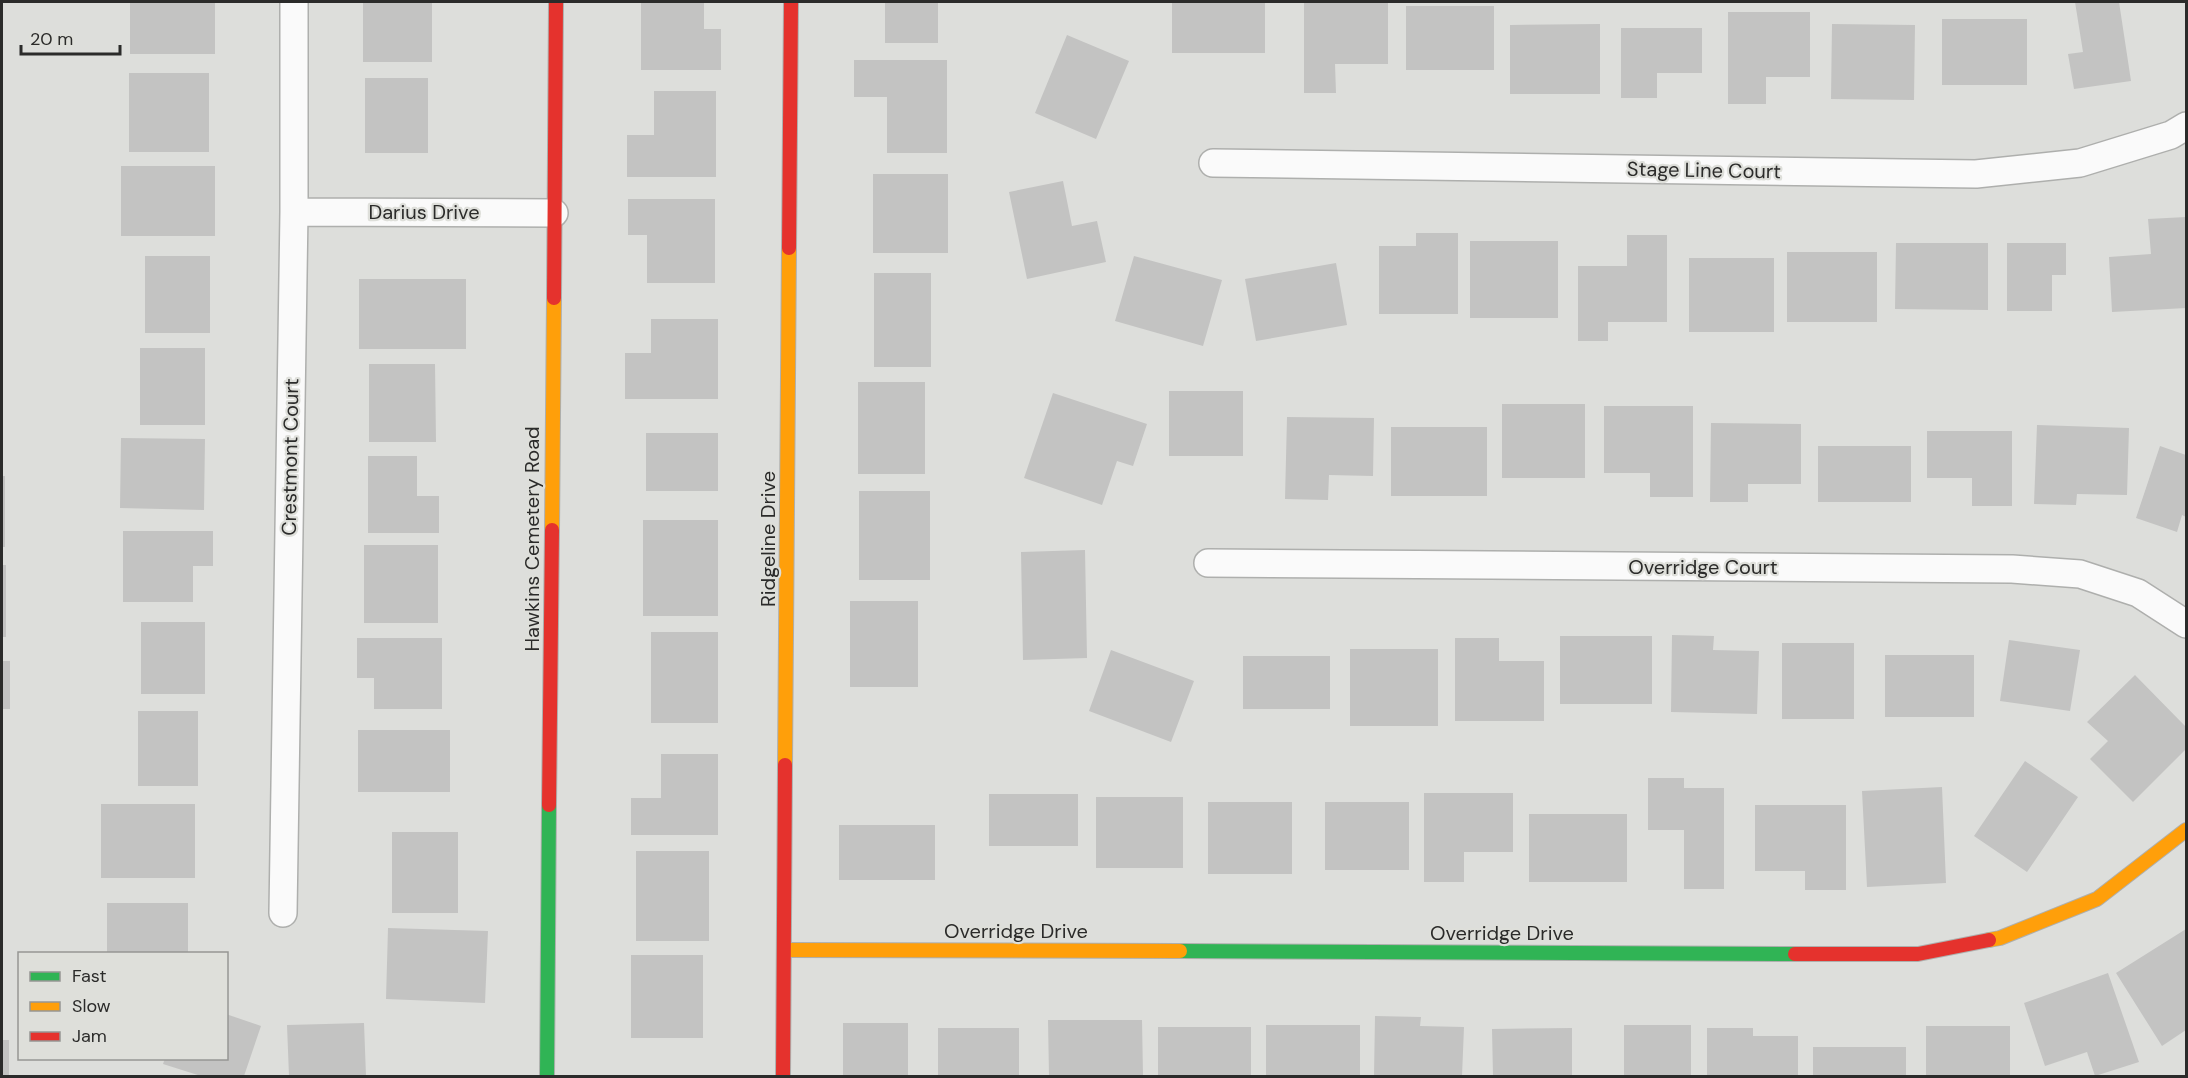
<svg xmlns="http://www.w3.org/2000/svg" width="2188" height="1078" font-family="'DM Sans',sans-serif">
<rect width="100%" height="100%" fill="#dddedb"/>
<path fill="#c3c3c2" d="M130,2H215V54H130Z
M363,2H432V62H363Z
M641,2H704V29H721V70H641Z
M885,2H938V43H885Z
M1172,2H1265V53H1172Z
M1304,2H1388V64H1335L1336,93H1304Z
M2075,2H2119L2131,81L2074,89L2068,54L2083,52Z
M1406,6H1494V70H1406Z
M1728,12H1810V77H1766V104H1728Z
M1942,19H2027V85H1942Z
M1600,24V94H1510V25Z
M1832,24L1915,25L1914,100L1831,99Z
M1621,28H1702V73H1657V98H1621Z
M1067,35L1129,61L1096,139L1035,113Z
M854,60H947V153H887V97H854Z
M129,73H209V152H129Z
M365,78H428V153H365Z
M654,91H716V177H627V135H654Z
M121,166H215V236H121Z
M873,174H948V253H873Z
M1063,181L1072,226L1097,221L1106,262L1027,279L1009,192Z
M628,199H715V283H647V235H628Z
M2186,217V308L2112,312L2109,257L2151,254L2148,219Z
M1416,233H1458V314H1379V246H1416Z
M1627,235H1667V322H1608V341H1578V266H1627Z
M1470,241H1558V318H1470Z
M1896,243H1988V310L1895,309Z
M2007,243H2066V275H2052V311H2007Z
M1787,252H1877V322H1787Z
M145,256H210V333H145Z
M1134,256L1222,280L1203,346L1115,321Z
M1689,258H1774V332H1689Z
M1336,263L1347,325L1256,341L1245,279Z
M874,273H931V367H874Z
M359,279H466V349H359Z
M651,319H718V399H625V353H651Z
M140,348H205V425H140Z
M369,364H435L436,442H369Z
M858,382H925V474H858Z
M1169,391H1243V456H1169Z
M1053,393L1147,424L1133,466L1117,461L1102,505L1024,478Z
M1502,404H1585V478H1502Z
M1604,406H1693V497H1650V473H1604Z
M1287,417L1374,418L1373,476L1329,475L1328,500L1285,499Z
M1711,423L1801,424V484H1748V502H1710Z
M2037,425L2129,428L2127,495L2077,494L2076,505L2034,504Z
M1391,427H1487V496H1391Z
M1927,431H2012V506H1972V478H1927Z
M646,433H718V491H646Z
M121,438L205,439L204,510L120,508Z
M1818,446H1911V502H1818Z
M2160,446L2186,455V517L2182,515L2177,532L2136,518Z
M368,456H417V496H439V533H368Z
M2,476H5V547H2Z
M859,491H930V580H859Z
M643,520H718V616H643Z
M123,531H213V566H193V602H123Z
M364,545H438V623H364Z
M1085,550L1087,658L1023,660L1021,552Z
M2,565H6V637H2Z
M850,601H918V687H850Z
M141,622H205V694H141Z
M651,632H718V723H651Z
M1672,635L1714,636L1713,650L1759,651L1757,714L1671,712Z
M1560,636H1652V704H1560Z
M357,638H442V709H374V678H357Z
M1455,638H1499V661H1544V721H1455Z
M2009,640L2080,650L2070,711L2000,701Z
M1782,643H1854V719H1782Z
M1350,649H1438V726H1350Z
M1111,650L1194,681L1171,742L1089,711Z
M1885,655H1974V717H1885Z
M1243,656H1330V709H1243Z
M2,661H10V709H2Z
M2135,675L2186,727V749L2133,802L2090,759L2108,741L2087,722Z
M138,711H198V786H138Z
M358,730H450V792H358Z
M661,754H718V835H631V798H661Z
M2025,761L2078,797L2027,872L1974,836Z
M1648,778H1684V788H1724V889H1684V830H1648Z
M1942,787L1946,883L1867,887L1862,791Z
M1424,793H1513V852H1464V882H1424Z
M989,794H1078V846H989Z
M1096,797H1183V868H1096Z
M1208,802H1292V874H1208Z
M1325,802H1409V870H1325Z
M101,804H195V878H101Z
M1755,805H1846V890H1805V871H1755Z
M1529,814H1627V882H1529Z
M839,825H935V880H839Z
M392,832H458V913H392Z
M636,851H709V941H636Z
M107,903H188V954H107Z
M388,928L488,931L485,1003L386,999Z
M2186,929V1030L2162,1046L2116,973Z
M631,955H703V1038H631Z
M2108,973L2139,1062L2095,1076L2087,1052L2045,1066L2024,1003Z
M226,1014L261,1026L244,1076H201L163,1064L165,1058H226Z
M1375,1016L1421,1017L1420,1026L1464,1027L1462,1076H1374Z
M1048,1020H1142L1143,1076H1049Z
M364,1023L366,1076H289L287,1025Z
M843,1023H908V1076H843Z
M1266,1025H1360V1076H1266Z
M1624,1025H1691V1076H1624Z
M1926,1026H2010V1076H1926Z
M1158,1027H1251V1076H1158Z
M938,1028H1019V1076H938Z
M1572,1028V1076H1493L1492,1029Z
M1707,1028H1753V1036H1798V1076H1707Z
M2,1040H9V1076H2Z
M1813,1047H1906V1076H1813Z"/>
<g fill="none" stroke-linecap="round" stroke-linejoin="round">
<defs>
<path id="street" d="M1213,163L1976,174L2080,163L2171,135L2186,126
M294,212L554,213
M1208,563L2012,569L2080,574L2138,593L2186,624
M283,913L294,212V2"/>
<path id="fast" d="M1180,951L1795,954
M547,1076L549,805"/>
<path id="slow" d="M552,530L554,298
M785,765L789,248
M1989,940L2000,938L2097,899L2186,830
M784,950L1180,951"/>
<path id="jam" d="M789,248L791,2
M554,298L556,2
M549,805L552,530
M1795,954H1918L1989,940
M783,1076L785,765"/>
</defs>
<use href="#street" stroke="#aeafad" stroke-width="30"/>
<use href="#fast" stroke="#aeafad" stroke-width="16"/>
<use href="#slow" stroke="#aeafad" stroke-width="16"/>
<use href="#jam" stroke="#aeafad" stroke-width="16"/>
<use href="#street" stroke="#fafafa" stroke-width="27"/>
<use href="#fast" stroke="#30b455" stroke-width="14"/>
<use href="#slow" stroke="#ff9f0a" stroke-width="14"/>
<use href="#jam" stroke="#e5322d" stroke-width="14"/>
</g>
<g text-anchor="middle" stroke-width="4.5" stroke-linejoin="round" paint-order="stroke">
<g font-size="20" fill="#2b2b2a" stroke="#dedfda">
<text transform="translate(1704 170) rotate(1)" y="7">Stage Line Court</text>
<text x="424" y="219">Darius Drive</text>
<text transform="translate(290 457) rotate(-89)" y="7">Crestmont Court</text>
<text transform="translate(532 539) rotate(-90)" y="7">Hawkins Cemetery Road</text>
<text transform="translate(768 539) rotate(-90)" y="7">Ridgeline Drive</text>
<text x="1703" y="574">Overridge Court</text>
<text x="1016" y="938">Overridge Drive</text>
<text x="1502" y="940">Overridge Drive</text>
</g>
</g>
<rect width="2188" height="1078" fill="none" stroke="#2b2b2a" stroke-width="6"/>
<rect x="18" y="952" width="210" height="108" fill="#dedfda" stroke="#969794" stroke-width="1.5"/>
<rect x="30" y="972" width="30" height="9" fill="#30b455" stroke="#969794" stroke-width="1.5"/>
<text x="72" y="982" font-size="18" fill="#2b2b2a">Fast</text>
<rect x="30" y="1002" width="30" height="9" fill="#ff9f0a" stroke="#969794" stroke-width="1.5"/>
<text x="72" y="1012" font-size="18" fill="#2b2b2a">Slow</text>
<rect x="30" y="1032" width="30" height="9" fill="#e5322d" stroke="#969794" stroke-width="1.5"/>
<text x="72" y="1042" font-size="18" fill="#2b2b2a">Jam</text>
<path d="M21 45v9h99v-9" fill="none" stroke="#2b2b2a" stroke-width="3"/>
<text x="30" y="45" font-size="18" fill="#2b2b2a" stroke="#dedfda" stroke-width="4.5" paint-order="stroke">20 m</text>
</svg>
